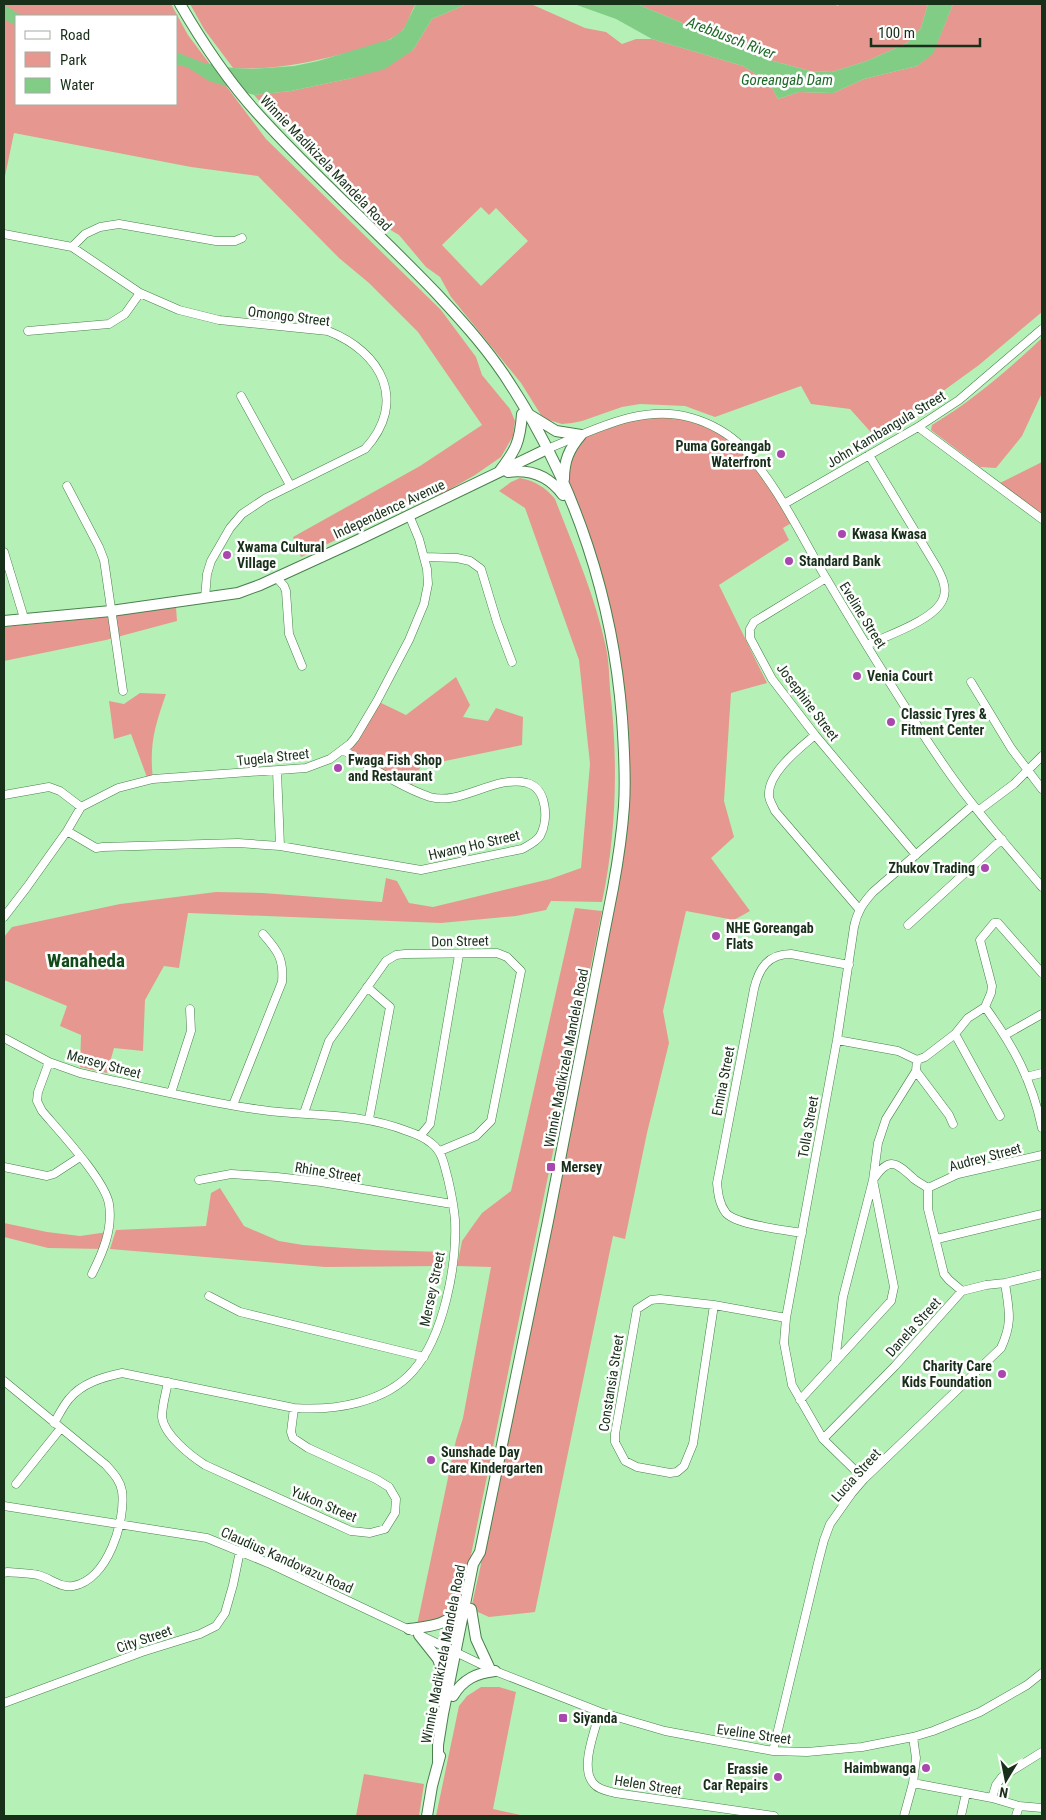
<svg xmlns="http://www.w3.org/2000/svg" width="1046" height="1820" font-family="'Roboto Condensed',sans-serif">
<rect width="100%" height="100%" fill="#b5f1b7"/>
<path fill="#e69890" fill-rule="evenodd" d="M4,4H171L188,35L266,139L441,310L476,357L482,375L510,409L515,421L513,436L501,457L475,475L445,492L399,509L301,557L293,537L420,466L482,425L418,332L369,283L339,258L258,176L191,167L14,133L4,181ZM16,16H176V104H16Z
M190,4H416C410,12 409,23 402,31C391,42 372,45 357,50C316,61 276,71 233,68L204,29Z
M467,4H531L585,28L606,32L622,44L636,39H652L743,66L769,82L778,99L799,92L833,93L864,79L917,66L933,53L953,4H1042V312L979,365L877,439L850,409L811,404L801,386L715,417L685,406L640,404L622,407L582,421L572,423L562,424L549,420L541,415L521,383L451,297L440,277L426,267L399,235L382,225L281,125L254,95L291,91L352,78L413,50L432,19ZM481,207L489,215L496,208L528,241L481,286L442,245Z
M637,4H836L837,6L841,4H928L921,28L907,43L867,61L832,72L810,71L773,61Z
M1042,338V393L1022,436L996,468L980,467L931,430L932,425C972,401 1008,370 1042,338Z
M625,418H691L742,447L793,522L783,528L789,540L719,585L767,683L731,693L724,801L734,837L711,858L750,911L734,920L686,911L663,1011L669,1043L647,1133L625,1239L613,1236L535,1612L489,1617L471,1609L481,1564L480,1552L624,805L612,637L564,479L581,435Z
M1042,462V519L996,485Z
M520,478C535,481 545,487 555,499C574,548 595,596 606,647C609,661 609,675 610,689C618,759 617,832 602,902L551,901L546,910L516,916L441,923L188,913L179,968L164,966L145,1000L143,1051L114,1048L107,1073L80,1067L81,1035L60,1026L67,1006L4,980V937L12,927L120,904L216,892L263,893L382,902L386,878L397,881L409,903L433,907L550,879L581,868L590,764L579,660L525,508L499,491L511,482Z
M176,607L177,621L106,640L4,661V627L107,617Z
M456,677L470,705L463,717L488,721L496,708L523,717L522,745L421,766L411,788L343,750L377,701L406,715Z
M140,693L166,694C155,726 149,744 153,779L148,780L131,734L114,739L109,701L124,704Z
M575,908L602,911L471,1555C467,1573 462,1610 443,1618C435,1622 425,1623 417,1625L456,1440L463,1418L491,1267L457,1266L462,1241L474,1224L482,1213L511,1191Z
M220,1188L244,1226L279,1241L303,1245L374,1250L446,1252L445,1266L325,1267L110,1249L116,1230L206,1226L211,1193Z
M4,1223L47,1232L80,1236L108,1232L104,1249L48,1248L4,1237Z
M481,1687H499L516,1692L493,1809L525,1816H436L459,1706L467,1696Z
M364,1774L424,1784L419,1816H356Z"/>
<path fill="#82cd86" d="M416,4H467L432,19L413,50L385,69L352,78L291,91L254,95L209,81L187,67L176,65V52L204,63L233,68L252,69L294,66L318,61L391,39L403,30Z
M574,4H637L773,61L810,71L832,72L867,61L907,43L921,28L928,4H953L933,54L917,66L864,79L833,93L799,92L778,99L769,82L743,66L652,39L616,19Z"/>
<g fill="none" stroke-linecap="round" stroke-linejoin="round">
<path stroke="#82cd86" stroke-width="12" d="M4,12L16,19"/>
<defs>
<path id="minor" d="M4,234L72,247L140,293L179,310L219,320L328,331C382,352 408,402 365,449L266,498L242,514L230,528L211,561L207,574L205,598
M72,247L85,234L100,227L119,224L216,241H235L242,238
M28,331L109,324L125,314L140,293
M241,396L290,485
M918,427L1042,519
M547,449C593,431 641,403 692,418C710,423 730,434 743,448C778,486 800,534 826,578C864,642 903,706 945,767C974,809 1009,848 1042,887
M67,486L99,547L104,560L123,691
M784,504L918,427L959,400L1042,329
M4,552L24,618
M425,557L457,558L470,561L481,569L497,622L512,662
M276,577L284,586L286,591L289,634L302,666
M826,578L754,622L750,629V638L772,679L815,735L916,855
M867,645C886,636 935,620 943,599C948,588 941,575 936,566L869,455
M971,682L1011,748L1042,789
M815,735C800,748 767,773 769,796C769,800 773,806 775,811L859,909
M277,771L280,846
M4,795L49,787L60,791L81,807
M978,811L1014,784L1042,756
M67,831L96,848L103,847L238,843L280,846L421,870L522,849C529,845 536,842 540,836C549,820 547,788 527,783C496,774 461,806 430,797C400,787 370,766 343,750
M4,917L27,887L67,831L81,807L118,788L153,779L306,768L330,759L350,744L355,738L377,701L409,640L424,604L428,584L427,569L419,539L409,515
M908,925L1002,839
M367,987L390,1007L369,1119
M985,1007C1014,1047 1032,1080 1042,1128
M955,1034L1000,1116
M1005,1035L1042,1014
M4,1038L49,1062L80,1073L106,1079C157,1090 209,1103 262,1110C312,1117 358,1112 407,1131C416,1134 424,1137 431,1143C443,1152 444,1165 448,1179C451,1192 454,1207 455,1220C457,1265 444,1336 413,1371C385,1403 334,1411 294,1408L122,1373C103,1377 82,1383 69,1399C63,1406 59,1415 54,1423
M837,1040L898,1051L917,1060L925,1057L955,1034L968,1018L985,1007L991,993L992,986L980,940L994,923H998L1042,973
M49,1062L38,1092L37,1101L42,1111C59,1131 105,1180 109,1204C113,1229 103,1252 92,1274
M916,1071L949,1115L953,1124
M1026,1077L1042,1073
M171,1093L191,1031L190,1009
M233,1105L282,982C284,959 278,951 263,934
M304,1113L329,1041L386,961L396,955L405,954L497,953L507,957L521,971L491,1121L476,1136L440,1151
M420,1136L430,1124L459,955
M4,1167L47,1176L54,1174L80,1157
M199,1180L231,1174L277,1177L321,1182L452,1204
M802,1233C786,1230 736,1225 726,1213C719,1204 718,1193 717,1183L754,989C759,968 768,954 791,954L849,965
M937,1239L1042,1214
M962,1291L949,1280L944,1274L928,1209V1188L958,1174L1042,1155
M209,1296L240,1312L424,1357
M660,1299L714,1305L693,1444L684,1466L677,1472L670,1473L637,1467L625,1461L615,1442V1434L637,1309L651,1300Z
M714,1305L786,1318
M835,1362L843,1297L873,1180L878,1143L886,1119L916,1071L917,1060
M4,1381L106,1465C113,1473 120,1480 122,1491C126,1520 108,1580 73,1586C60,1588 50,1578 38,1575C28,1573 17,1573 7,1572L4,1573
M168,1382C166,1393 162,1405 162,1417C164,1435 191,1456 205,1465L351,1531L370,1533L385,1529L395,1513L396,1499L389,1487L376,1479L308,1448L293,1438L291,1432L294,1408
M800,1400L891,1301L894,1287L873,1180C889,1156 896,1162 914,1179C919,1183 924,1185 928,1188
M823,1439L895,1366L962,1291L986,1285L1005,1283L1042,1274
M864,1479L823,1439L792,1385L784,1343L786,1318L837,1040L854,927C857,912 863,903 873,892L973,805
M16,1484L61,1428
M4,1506L207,1538L268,1563L412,1631
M422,1636L495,1671L600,1712L665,1731L773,1751L807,1752L862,1747L913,1737L933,1731L980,1712L1027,1685L1042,1673
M4,1703L142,1652L200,1634L216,1626L225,1613L233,1585L240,1551
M600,1712C595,1730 579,1769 594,1784C599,1790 608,1791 615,1793L774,1816
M773,1751L818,1563L824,1540L830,1524L852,1493L864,1479L1001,1348C1013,1322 1009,1311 1005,1283
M913,1783L992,1798L1019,1806L1042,1808
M992,1798L996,1785L1002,1777L1042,1752
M904,1816L913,1783L916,1758L913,1737
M961,1816L966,1793
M1016,1816L1019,1806"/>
<path id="major" d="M180,4C202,42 228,81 258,114C315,177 379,233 437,294C464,323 491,353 512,387C576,486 613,601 622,718C624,747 626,777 624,806C622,834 618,861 613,888L548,1221L480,1552L473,1564L443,1714L438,1745V1761
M530,415L556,431L581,435
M499,472C516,450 520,442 522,414
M508,472C531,469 549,476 563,495
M564,479C564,461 569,449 581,435
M4,621L111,611L238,593L260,585L356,541L547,449
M471,1609L476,1639L489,1667
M409,1629C438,1625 442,1626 466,1606
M419,1635L438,1659L448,1687
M453,1696C463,1679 477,1673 495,1671
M427,1816L432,1786L440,1756"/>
</defs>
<use href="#minor" stroke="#49804c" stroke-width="9"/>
<use href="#major" stroke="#49804c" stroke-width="12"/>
<use href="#minor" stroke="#fff" stroke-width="8"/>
<use href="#major" stroke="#fff" stroke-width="10"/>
</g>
<g fill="#a847ae" stroke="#fff" stroke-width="2">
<circle cx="781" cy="454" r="5"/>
<circle cx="842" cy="534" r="5"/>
<circle cx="227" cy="555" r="5"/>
<circle cx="789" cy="561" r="5"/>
<circle cx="857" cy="676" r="5"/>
<circle cx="891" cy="722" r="5"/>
<circle cx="338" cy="768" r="5"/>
<circle cx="985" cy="868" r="5"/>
<circle cx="716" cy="936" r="5"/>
<rect x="546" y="1162" width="10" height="10" rx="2.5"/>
<circle cx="1002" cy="1374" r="5"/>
<circle cx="431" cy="1460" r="5"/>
<rect x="558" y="1713" width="10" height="10" rx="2.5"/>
<circle cx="926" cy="1768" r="5"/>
<circle cx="778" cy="1777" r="5"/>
</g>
<g text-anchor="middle" stroke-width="5" stroke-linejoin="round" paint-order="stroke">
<g font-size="14" fill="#182f19" stroke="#fff">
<text transform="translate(326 163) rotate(46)" y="5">Winnie Madikizela Mandela Road</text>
<text transform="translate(289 316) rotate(7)" y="5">Omongo Street</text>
<text transform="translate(886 429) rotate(-31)" y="5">John Kambangula Street</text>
<text transform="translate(389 509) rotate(-25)" y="5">Independence Avenue</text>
<text transform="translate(863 615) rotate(58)" y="5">Eveline Street</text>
<text transform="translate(808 702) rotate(53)" y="5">Josephine Street</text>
<text transform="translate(273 757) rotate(-6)" y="5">Tugela Street</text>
<text transform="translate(474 845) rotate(-13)" y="5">Hwang Ho Street</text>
<text transform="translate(460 941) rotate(-1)" y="5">Don Street</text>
<text transform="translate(566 1058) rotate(-79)" y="5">Winnie Madikizela Mandela Road</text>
<text transform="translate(104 1064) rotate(15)" y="5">Mersey Street</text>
<text transform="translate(723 1081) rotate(-79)" y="5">Emina Street</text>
<text transform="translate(808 1127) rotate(-80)" y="5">Tolla Street</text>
<text transform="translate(985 1157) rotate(-15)" y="5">Audrey Street</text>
<text transform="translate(328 1172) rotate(9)" y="5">Rhine Street</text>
<text transform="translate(432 1289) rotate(-78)" y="5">Mersey Street</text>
<text transform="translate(913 1327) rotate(-48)" y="5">Danela Street</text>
<text transform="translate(611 1383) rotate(-81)" y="5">Constansia Street</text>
<text transform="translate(856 1475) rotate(-48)" y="5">Lucia Street</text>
<text transform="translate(324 1504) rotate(23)" y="5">Yukon Street</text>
<text transform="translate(287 1560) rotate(24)" y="5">Claudius Kandovazu Road</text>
<text transform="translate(144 1639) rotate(-19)" y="5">City Street</text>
<text transform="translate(443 1654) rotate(-79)" y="5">Winnie Madikizela Mandela Road</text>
<text transform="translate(754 1734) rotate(8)" y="5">Eveline Street</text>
<text transform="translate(648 1785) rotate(9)" y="5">Helen Street</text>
</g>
<g font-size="14" font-weight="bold" fill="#182f19" stroke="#fff" text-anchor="start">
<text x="771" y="451" text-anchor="end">Puma Goreangab<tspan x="771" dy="16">Waterfront</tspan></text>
<text x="852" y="539">Kwasa Kwasa</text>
<text x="237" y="552">Xwama Cultural<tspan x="237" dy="16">Village</tspan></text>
<text x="799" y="566">Standard Bank</text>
<text x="867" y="681">Venia Court</text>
<text x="901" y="719">Classic Tyres &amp;<tspan x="901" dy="16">Fitment Center</tspan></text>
<text x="348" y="765">Fwaga Fish Shop<tspan x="348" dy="16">and Restaurant</tspan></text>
<text x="975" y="873" text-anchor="end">Zhukov Trading</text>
<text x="726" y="933">NHE Goreangab<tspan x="726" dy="16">Flats</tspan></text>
<text x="561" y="1172">Mersey</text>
<text x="992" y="1371" text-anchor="end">Charity Care<tspan x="992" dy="16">Kids Foundation</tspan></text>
<text x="441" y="1457">Sunshade Day<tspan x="441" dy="16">Care Kindergarten</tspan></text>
<text x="573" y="1723">Siyanda</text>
<text x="916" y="1773" text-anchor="end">Haimbwanga</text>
<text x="768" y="1774" text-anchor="end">Erassie<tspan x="768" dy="16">Car Repairs</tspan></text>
</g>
<g font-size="15" font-style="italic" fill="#1d6928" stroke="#fff">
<text transform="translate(731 38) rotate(21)" y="5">Arebbusch River</text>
<text x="787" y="85">Goreangab Dam</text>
</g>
<g font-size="19" font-weight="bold" fill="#104b19" stroke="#fff">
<text x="86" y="967">Wanaheda</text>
</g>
</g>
<rect width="1046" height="1820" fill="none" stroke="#182f19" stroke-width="10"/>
<rect x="15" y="15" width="162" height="90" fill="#ffffff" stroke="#a3aca3"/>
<rect x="25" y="31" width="25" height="8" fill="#ffffff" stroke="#a3aca3"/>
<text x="60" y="40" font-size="15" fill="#182f19">Road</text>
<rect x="25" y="52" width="25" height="15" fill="#e69890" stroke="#a3aca3"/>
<text x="60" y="65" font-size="15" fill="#182f19">Park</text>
<rect x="25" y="78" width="25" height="15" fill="#82cd86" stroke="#a3aca3"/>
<text x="60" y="90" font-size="15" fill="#182f19">Water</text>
<g transform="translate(1006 1780) rotate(190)" stroke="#ffffff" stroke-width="4" paint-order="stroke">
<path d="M0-4L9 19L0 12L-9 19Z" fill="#182f19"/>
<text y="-8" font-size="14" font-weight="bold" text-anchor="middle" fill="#182f19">N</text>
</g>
<path d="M871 38v8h109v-8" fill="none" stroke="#182f19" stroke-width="2.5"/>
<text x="878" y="38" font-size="15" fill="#182f19" stroke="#ffffff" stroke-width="4" paint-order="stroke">100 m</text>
</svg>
